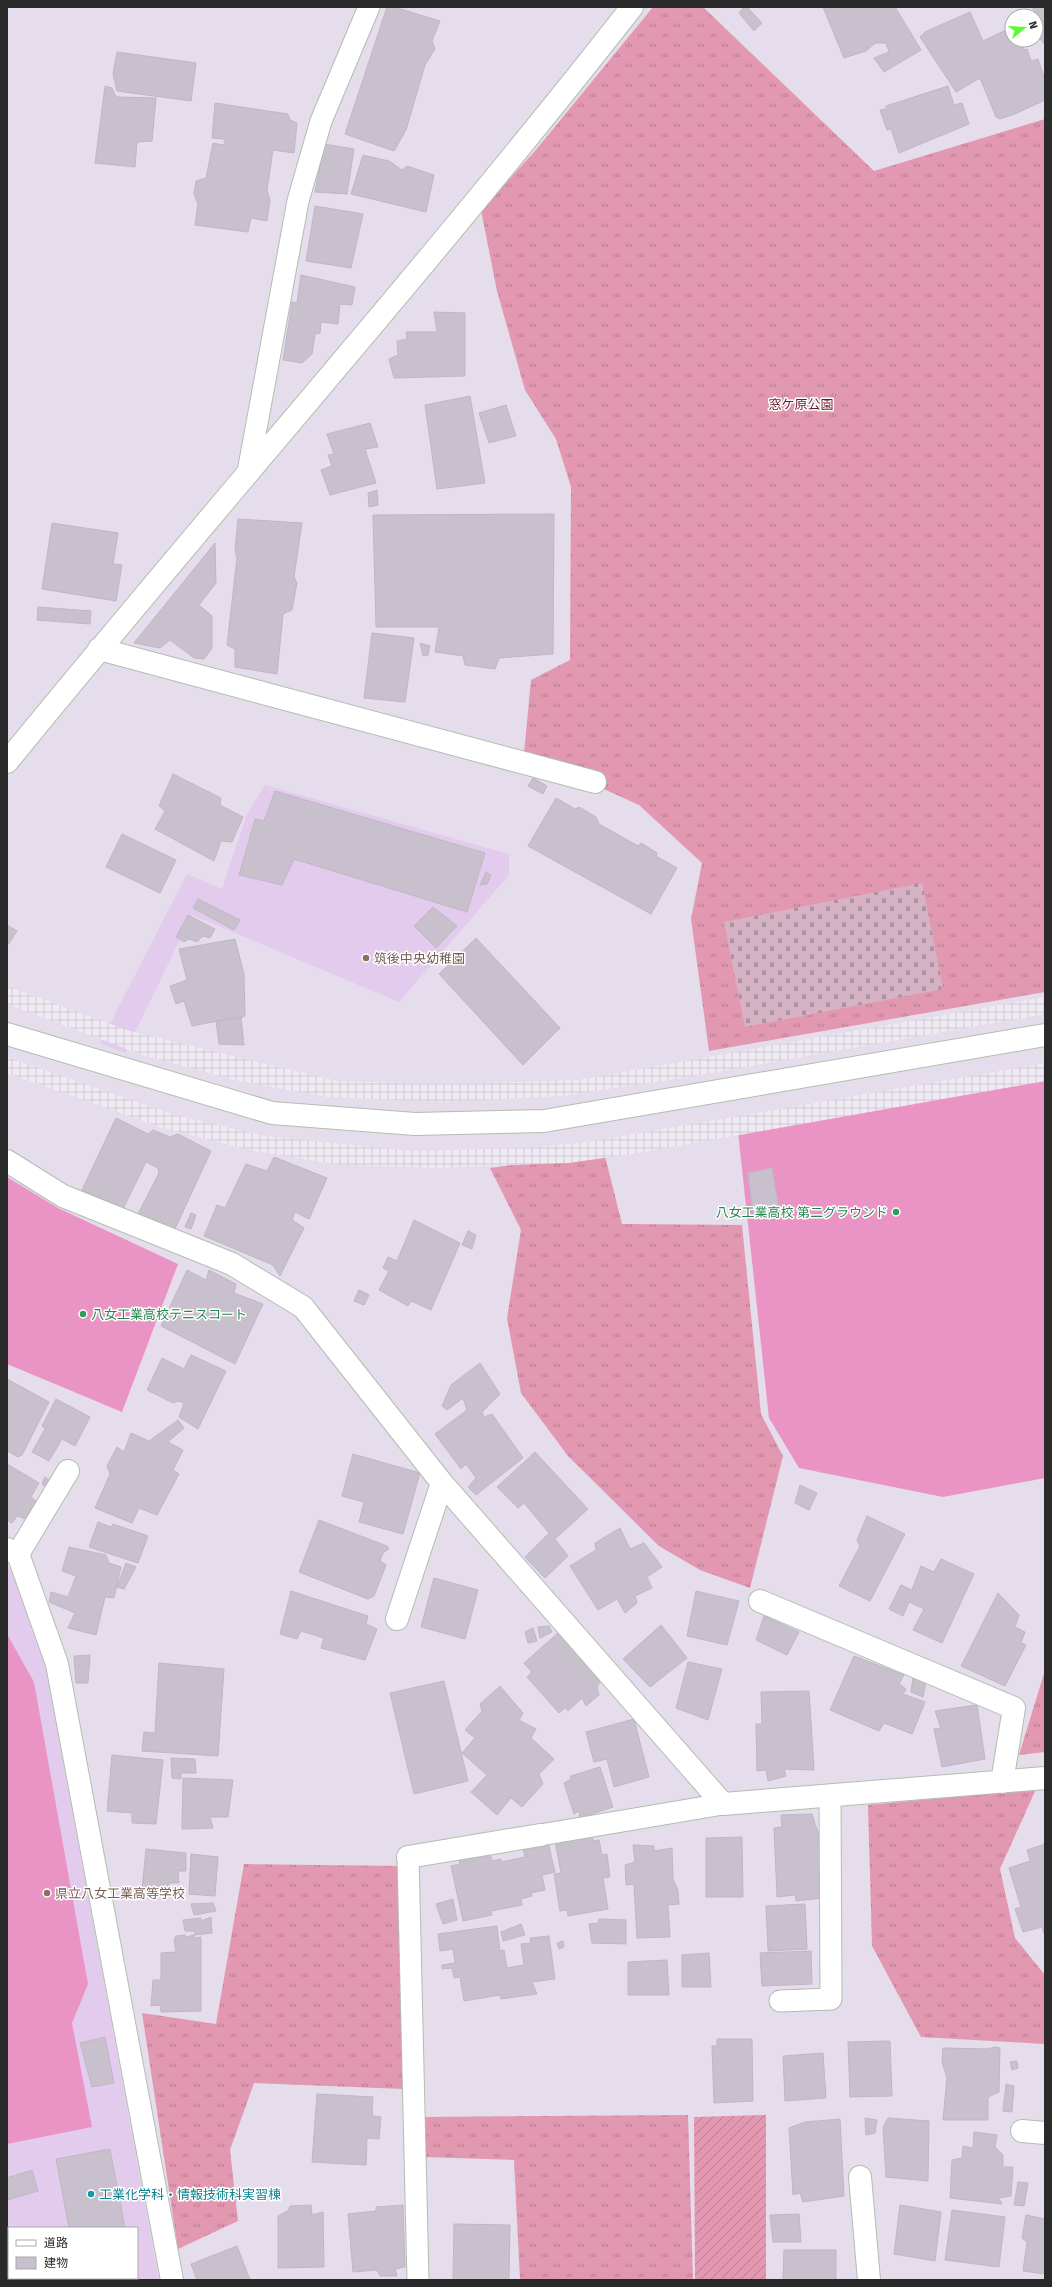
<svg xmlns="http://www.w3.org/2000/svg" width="1052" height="2287" font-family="'Fira Sans','Noto Sans JP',sans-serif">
<defs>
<pattern id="grass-tufts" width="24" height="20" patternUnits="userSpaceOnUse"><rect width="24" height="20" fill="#e398b1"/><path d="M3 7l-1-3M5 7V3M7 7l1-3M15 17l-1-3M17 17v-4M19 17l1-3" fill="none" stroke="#b87c90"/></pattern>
<pattern id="cemetery-stones" width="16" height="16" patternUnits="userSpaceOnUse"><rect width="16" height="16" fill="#d6b3c4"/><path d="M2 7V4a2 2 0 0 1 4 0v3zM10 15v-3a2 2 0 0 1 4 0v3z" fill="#ae929f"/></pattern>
<pattern id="garden-furrows" width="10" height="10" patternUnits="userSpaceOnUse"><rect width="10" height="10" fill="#e398b1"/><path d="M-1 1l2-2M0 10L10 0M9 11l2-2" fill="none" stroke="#b87c90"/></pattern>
<pattern id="plaza-grid" width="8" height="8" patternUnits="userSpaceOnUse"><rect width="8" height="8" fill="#f0eaf4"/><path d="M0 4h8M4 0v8" fill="none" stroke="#cec9d1"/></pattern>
</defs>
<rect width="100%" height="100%" fill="#e5dcec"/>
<path fill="#e3cbee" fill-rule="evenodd" d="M265,785L509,854V875L399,1002L192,915L125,1053L100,1043L187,874L222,889L247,814Z
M7,1567L13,1570L44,1659L159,2280H7ZM9,2228H137V2278H9Z"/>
<path fill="url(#grass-tufts)" d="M653,7H703L874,171L1045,119V992L709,1051L691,919L702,863L639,805L524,753L531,680L570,660L571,487L556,439L525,390L497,291L481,210L535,151Z
M604,1152L622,1224L742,1225L761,1414L783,1456L750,1588L700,1570L659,1546L568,1456L521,1393L507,1318L521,1230L490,1168Z
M1045,1670V1752L1019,1755Z
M1036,1789L1000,1869L1015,1938L1045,1975V2044L921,2037L872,1946L868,1805Z
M244,1864L401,1866L403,2089L254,2083L230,2150L238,2221L178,2249L142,2013L216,2024Z
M688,2115L693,2280H520L514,2160L425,2157V2117Z"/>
<path fill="url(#cemetery-stones)" d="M922,883L943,989L745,1027L724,922Z"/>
<path fill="url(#garden-furrows)" d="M766,2115V2280H695L694,2117Z"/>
<path fill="#ea94c5" d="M1045,1081V1478L943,1497L799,1468L769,1418L738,1132Z
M7,1177L58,1208L178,1264L122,1412L7,1364Z
M7,1634L34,1682L88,1984L72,2023L92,2127L7,2144Z"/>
<path fill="url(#plaza-grid)" d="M7,986L130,1031L337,1081L447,1084L578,1080L1045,997V1014L689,1077L562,1096L444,1102L326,1097L234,1080L140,1054L7,1004Z
M7,1057L175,1115L265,1136L412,1151L522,1148L588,1142L1045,1063V1081L632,1154L568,1163L439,1168L340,1165L250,1150L163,1128L7,1073Z"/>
<path fill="#ccee6f" d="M9,2234V2278H53V2280H7V2235Z"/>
<path fill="#c9c0ce" stroke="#c1b5c7" d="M387,7H394L440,21L432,41L435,49L425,65L406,130L394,151L345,134Z
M744,7H747L762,23L754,31L739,13Z
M823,7H895L921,50L884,72L874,58L889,52L886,43H875L866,51L844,58Z
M1031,7H1045V45L1036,34L1038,15Z
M970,12L983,41L1012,27V40H1021L1024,50L1027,49L1031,61L1038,59L1045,80V100L1015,114L1000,119L996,117L980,78L956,92L920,37L925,32Z
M117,52L196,63L191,101L117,91L113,74Z
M105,86L112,88L116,97L156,98L152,141L137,142L135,167L95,163Z
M948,86L954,105L962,103L969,124L899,153L891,129L887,130L880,110L886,109V106Z
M215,103L288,114L290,120L297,123L294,153L273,150L267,190L270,200L267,221L251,218L248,232L195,225L198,204L194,194L196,181L206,178L213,143L223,145L225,143L224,139L212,138Z
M324,144L354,149L347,194L315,192Z
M363,155L389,161L402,170L407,166L434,175L426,212L351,194Z
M315,206L363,214L351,268L306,261Z
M301,275L355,287L352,305L340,304L338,324L321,322L320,333L315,334L312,354L302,363L283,360L292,302L297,303Z
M434,312L465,313V376L394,378L389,359L398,355L397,341L407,339L406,332H437Z
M470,396L485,483L437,489L425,405Z
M506,405L516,436L489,443L479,413Z
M370,423L378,447L365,449L376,483L330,495L321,470L332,466L328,455L334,454L327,434Z
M377,490L378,505L369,507L368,493Z
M554,514L553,654L499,658L495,669L465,665L463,656L435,652L439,627H376L373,515Z
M238,519L302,523L294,577L297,583L292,610L283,614L277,674L235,667V649L227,645L237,558L235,550Z
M52,523L118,533L113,564L122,565L116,601L42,589Z
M215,543L216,583L199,605L212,616V648L204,659L194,658L170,640L160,648L134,643Z
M38,607L91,611L90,624L37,620Z
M372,633L414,638L405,702L364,698Z
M420,643L430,646L428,655L423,656Z
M173,774L221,798L220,805L243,817L232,842L221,841L214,861L155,829L165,811L159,806Z
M533,778L547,786L543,794L528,786Z
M275,791L485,853L467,912L294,859L282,885L239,875L255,819L264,821Z
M556,798L575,809L579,807L596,817L599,824L638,846L641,843L657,853L656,856L677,868L651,914L528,846Z
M122,834L176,860L160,893L106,867Z
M486,872L491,875L487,884L480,885Z
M198,899L240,920L234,930L193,908Z
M433,907L457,926L436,948L414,926Z
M188,915L215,929L210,938L203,936L197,942L189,939L184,942L176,937Z
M7,925L17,931L7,946Z
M476,938L560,1028L523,1065L439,974Z
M235,939L244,974L245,1016L236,1020L233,1018L192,1026L184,1001L176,1004L170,986L187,980L179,949Z
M241,1017L244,1045L219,1044L216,1021Z
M116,1118L148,1134L153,1130L170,1137L178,1134L211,1151L174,1231L137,1216L159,1173L158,1168L146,1162L123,1209L82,1190Z
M274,1157L327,1178L309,1219L295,1212L292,1220L304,1228L280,1276L273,1265L204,1236L217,1205L225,1208L246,1164L267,1171Z
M772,1168L779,1209L753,1213L748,1173Z
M191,1213L196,1215L191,1229L185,1227Z
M414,1220L460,1243L431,1310L411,1301L408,1306L379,1290L389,1271L383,1268L388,1257L397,1261Z
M468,1231L476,1235L472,1249L462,1245Z
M187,1270L206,1280L209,1270L236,1284L234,1293L263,1304L235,1364L161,1326Z
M359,1290L369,1295L364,1305L354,1301Z
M191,1355L226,1371L198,1429L179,1417L184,1403L179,1401L173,1403L147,1390L162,1358L184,1369Z
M480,1363L500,1394L482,1412L484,1417L492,1414L523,1458L476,1495L468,1487L476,1478L466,1464L461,1469L435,1434L467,1410L463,1398L447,1410L442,1406L451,1385Z
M7,1379L49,1402L22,1455L18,1457L7,1451Z
M56,1399L90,1417L75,1446L62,1439L49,1461L32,1452L45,1429L42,1426Z
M178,1420L184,1428L168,1442L183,1450L173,1470L179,1474L157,1515L139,1508L132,1523L95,1508L110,1474L107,1466L117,1447L124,1452L131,1433L149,1441Z
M535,1452L588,1509L555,1539L568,1556L545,1578L525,1557L549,1533L524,1503L518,1508L497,1487Z
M353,1454L420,1473L403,1534L359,1522L364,1502L342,1496Z
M7,1464L39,1483L31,1497L37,1502L26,1519L17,1516L12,1523L7,1520Z
M45,1477L50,1481L46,1487L42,1484Z
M800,1485L817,1493L809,1510L795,1503Z
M867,1516L905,1534L870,1601L839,1586L860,1546L857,1540Z
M319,1520L387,1546L389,1549L383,1553L380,1561L386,1565L374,1596L368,1599L299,1572Z
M98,1522L111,1527L113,1524L148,1536L138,1563L89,1547Z
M620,1528L630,1549L644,1543L662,1567L647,1577L652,1588L635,1596L637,1603L625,1613L617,1599L598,1610L570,1566L596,1550L595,1543Z
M69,1547L106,1555L109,1563L121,1567L114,1598L105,1597L96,1635L68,1628L75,1613L49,1602L51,1592L68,1597L76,1576L62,1571Z
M941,1559L974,1574L942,1643L913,1630L924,1609L909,1602L903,1616L889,1609L901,1585L912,1590L921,1566L934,1572Z
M126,1563L136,1567L124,1589L117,1587Z
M434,1578L478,1590L465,1639L421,1627Z
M291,1591L368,1616L366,1624L377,1629L365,1660L321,1648L324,1638L301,1631L297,1639L280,1634Z
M696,1591L739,1601L727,1645L687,1636Z
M998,1593L1019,1615L1015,1627L1025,1632L1021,1643L1026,1645L1005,1686L961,1666Z
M764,1616L799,1632L787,1655L756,1640Z
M661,1625L687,1658L650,1687L623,1659Z
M549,1626L552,1632L540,1638L538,1627Z
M533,1628L537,1641L528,1643L525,1632Z
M558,1633L601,1680L597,1687L599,1695L586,1706L582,1698L568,1711L565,1708L559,1713L527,1677L532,1672L524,1663Z
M90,1655L88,1683H76L74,1656Z
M854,1656L904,1675L899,1684L906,1689L903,1694L925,1702L912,1734L884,1723L879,1731L830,1710Z
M688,1662L722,1669L708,1720L676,1708Z
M159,1663L224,1669L218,1756L142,1751L144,1732L155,1733Z
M913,1677L926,1682L923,1697L911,1692Z
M444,1681L468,1781L414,1794L390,1693Z
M500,1686L523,1713L519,1720L536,1729L531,1738L554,1759L539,1774L543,1784L522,1807L511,1798L497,1815L471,1792L487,1775L462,1753L475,1738L465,1730L482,1711L480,1704Z
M809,1691L814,1770L784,1769L786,1776L768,1781L766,1770L757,1771L756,1724H762L761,1692Z
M977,1705L985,1759L942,1767L934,1729L941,1728L935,1711Z
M634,1719L649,1777L614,1787L607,1759L594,1762L586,1732Z
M112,1755L163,1760L156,1824L132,1823V1813L107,1811Z
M171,1758L195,1759L196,1773H181V1779L172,1778Z
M600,1767L613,1807L580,1818L579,1811L574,1814L564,1783L570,1780L571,1776Z
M183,1778L233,1780L228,1817H210L213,1828L182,1829Z
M812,1814L819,1836L822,1898L796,1901L795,1895L777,1897L774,1828L782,1827L781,1815Z
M592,1835L593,1841L599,1840L602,1855L607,1854L610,1877L603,1878L608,1909L568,1916L567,1910L560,1911L554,1874L561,1873L555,1841Z
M742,1837L743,1897H706V1838Z
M548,1842L555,1872L542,1875L545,1890L531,1893L532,1896L521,1899L522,1905L491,1911L492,1915L463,1921L451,1866L460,1864L459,1860L490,1853L492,1861L501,1859V1862L525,1857L523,1848Z
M1045,1844V1937L1042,1927L1023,1932L1015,1909L1021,1907L1009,1868L1030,1861L1027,1850Z
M633,1845L654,1846V1851L672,1848L673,1879L678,1891L679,1904L668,1905L670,1937L637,1938L634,1884L626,1885L625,1865L635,1862Z
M146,1849L186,1853V1871H178L179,1883H169L171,1894L142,1890Z
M191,1854L218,1857L215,1896L189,1894Z
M453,1899L457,1920L443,1924L436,1904Z
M213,1903L216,1911L194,1915L191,1904Z
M805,1904L807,1949L768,1951L766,1906Z
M211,1917L212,1933L195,1935L194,1931H185L183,1920L201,1918V1921Z
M599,1919L626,1920V1944L592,1943L589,1924L598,1923Z
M521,1924L525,1935L503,1941L501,1932Z
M497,1926L500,1951L504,1950L507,1968L524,1965L521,1944L531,1943L530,1938L549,1936L555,1979L532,1982L537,1994L501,1999L500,1995L464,2001L460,1977L454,1978L452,1968L442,1969V1965L455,1963L453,1949L440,1951L438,1934Z
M185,1935L186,1937L194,1935L195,1938L201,1937V2011L161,2012L160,2005L151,2006L153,1980H161V1953L176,1952L174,1940L176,1936Z
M563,1941L564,1947L559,1949L557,1943Z
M811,1951L812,1984L762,1986L760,1953Z
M709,1953L711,1987H682V1955Z
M667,1960L669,1995H628V1962Z
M105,2037L114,2083L92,2087L80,2043Z
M717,2039H752L753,2101L714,2103L712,2046H717Z
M890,2041L892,2096L850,2097L848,2042Z
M995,2047L1000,2048L999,2092L988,2097V2120H943L947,2078L942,2062L943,2048L988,2049Z
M823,2053L826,2098L785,2101L783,2056Z
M1017,2061L1018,2068L1012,2070L1010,2062Z
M1006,2084L1014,2086L1012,2112L1003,2111Z
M317,2094L373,2097L372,2116L381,2117L379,2139L367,2138L366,2165L312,2162Z
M865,2118L877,2120L875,2133L866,2135Z
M888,2118L929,2121L928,2181L886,2177L883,2127Z
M840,2119L844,2196L803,2202L800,2193L793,2195L789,2128L805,2122Z
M974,2132L997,2135L995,2147L1003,2155V2167H1013L1011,2196L999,2198L1002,2204L950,2198L952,2160L962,2158L963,2146L973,2148Z
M110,2149L125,2228H69L56,2159Z
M32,2170L38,2191L7,2200V2178Z
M1018,2182L1028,2183L1024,2206L1014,2205Z
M311,2205L312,2215L323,2212L324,2267L278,2268V2216L289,2210L290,2206Z
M403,2205L405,2267L395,2269L397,2276H380L377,2270L353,2272L348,2214L376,2211V2207Z
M900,2205L941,2212L935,2261L894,2254Z
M952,2210L1005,2217L999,2267L945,2260Z
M799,2214L801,2242H773L770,2215Z
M1026,2215L1045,2219V2274L1023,2271L1027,2242L1022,2238Z
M454,2224L510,2225L509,2280H453Z
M237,2246L250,2280H197L191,2264Z
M784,2250H836V2280H783Z
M79,2278H135V2280H79Z"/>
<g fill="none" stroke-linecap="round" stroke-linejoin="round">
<defs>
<path id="lane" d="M248,472L298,201L321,121L369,7
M540,1835L723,1804
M408,1857L418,2280
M780,2001L831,1999L830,1795"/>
<path id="street" d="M99,649L595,782
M7,1161L63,1196L232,1264L303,1307L442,1483L723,1804L1045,1778
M7,1549L18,1554L57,1664L172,2280
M18,1554L68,1471
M760,1601L1014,1708L1002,1782
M397,1619L442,1483
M408,1857L540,1835
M1022,2131L1045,2133
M860,2177L869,2280"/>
<path id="secondary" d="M7,762C213,509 431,264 632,7
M7,1034L272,1113L415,1124L544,1121L1045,1035"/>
</defs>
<use href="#lane" stroke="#b2beb0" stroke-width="23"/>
<use href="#street" stroke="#b2beb0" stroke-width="24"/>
<use href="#secondary" stroke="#b2beb0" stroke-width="24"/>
<use href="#lane" stroke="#fff" stroke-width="21"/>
<use href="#street" stroke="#fff" stroke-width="22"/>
<use href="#secondary" stroke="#fff" stroke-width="22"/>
</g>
<g fill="#8d6e63" stroke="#fff" stroke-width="1.5">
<circle cx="366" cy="958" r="4"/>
<circle cx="47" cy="1893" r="4"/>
</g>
<g fill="#2e9e5b" stroke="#fff" stroke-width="1.5">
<circle cx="896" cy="1212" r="4"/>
<circle cx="83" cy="1314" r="4"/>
</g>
<circle fill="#0f9aa8" stroke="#fff" stroke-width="1.5" cx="91" cy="2194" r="4"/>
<g text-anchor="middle" stroke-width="3" stroke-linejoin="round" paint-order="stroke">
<g font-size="13" fill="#671a2a" stroke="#fff">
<text x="801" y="409">窓ケ原公園</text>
</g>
<g font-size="13" fill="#785e54" stroke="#fff" text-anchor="start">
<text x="374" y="963">筑後中央幼稚園</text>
<text x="55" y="1898">県立八女工業高等学校</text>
</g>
<g font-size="13" fill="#27864d" stroke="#fff" text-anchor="end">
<text x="888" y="1217">八女工業高校 第二グラウンド</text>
<text x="91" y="1319" text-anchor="start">八女工業高校テニスコート</text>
</g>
<g font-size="13" fill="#0d838f" stroke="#fff" text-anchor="start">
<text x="99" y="2199">工業化学科・情報技術科実習棟</text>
</g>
</g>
<rect width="1052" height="2287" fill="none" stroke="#2a2a2a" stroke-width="16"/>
<rect x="8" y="2227" width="130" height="52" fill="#ffffff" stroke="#aaaaaa"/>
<rect x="16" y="2240" width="20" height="6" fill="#ffffff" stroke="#aaaaaa"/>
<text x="44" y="2247" font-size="12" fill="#2a2a2a">道路</text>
<rect x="16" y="2257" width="20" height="12" fill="#c9c0ce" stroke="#aaaaaa"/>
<text x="44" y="2267" font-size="12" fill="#2a2a2a">建物</text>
<g transform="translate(1024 28) rotate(72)"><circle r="19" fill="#ffffff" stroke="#aaaaaa"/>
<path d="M0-3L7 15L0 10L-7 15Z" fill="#5ef93b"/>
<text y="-6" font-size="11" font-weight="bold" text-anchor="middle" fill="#2a2a2a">N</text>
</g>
</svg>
